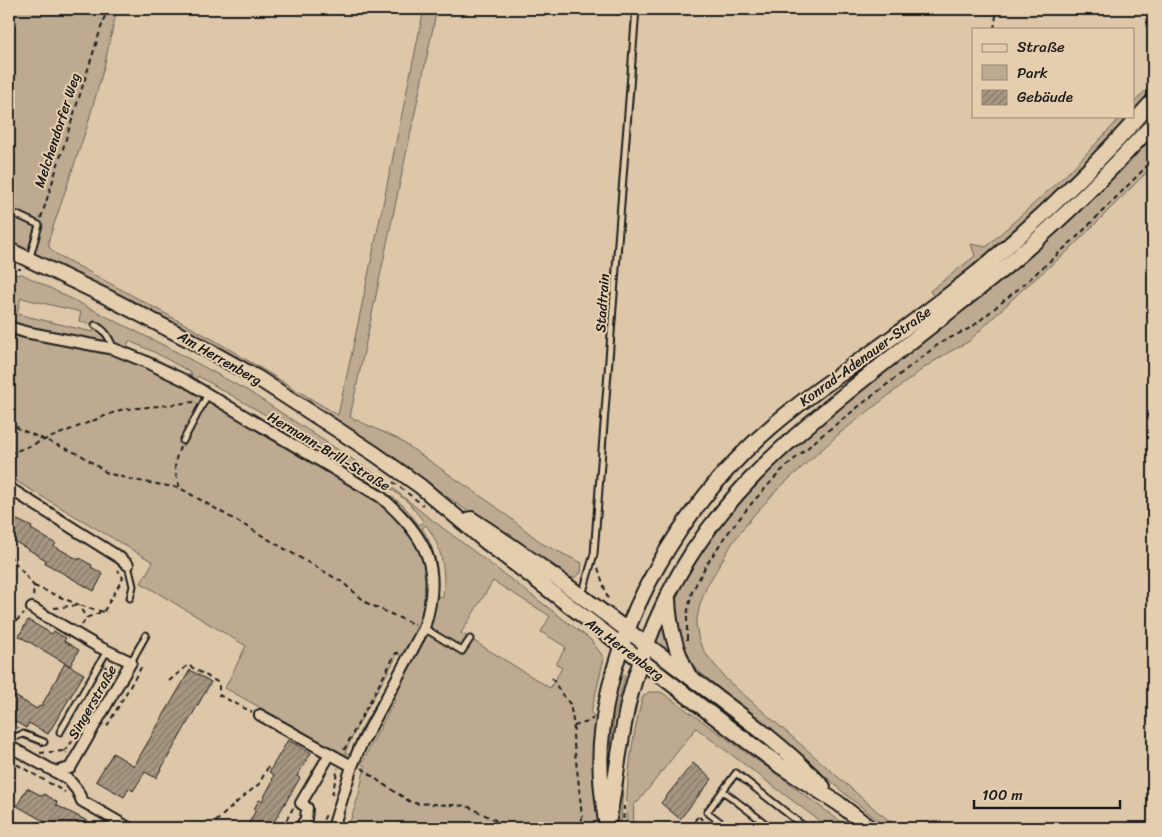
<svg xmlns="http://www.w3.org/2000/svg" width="1162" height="837" font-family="Sriracha,sans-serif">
<defs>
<pattern id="building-hatch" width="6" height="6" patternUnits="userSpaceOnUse" patternTransform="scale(1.25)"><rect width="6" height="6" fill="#a79681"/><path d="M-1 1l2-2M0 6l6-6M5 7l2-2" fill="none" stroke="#877a69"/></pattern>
</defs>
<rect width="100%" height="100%" fill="#ddc7a8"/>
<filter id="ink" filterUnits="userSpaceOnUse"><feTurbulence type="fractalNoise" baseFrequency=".02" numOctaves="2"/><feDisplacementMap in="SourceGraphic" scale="10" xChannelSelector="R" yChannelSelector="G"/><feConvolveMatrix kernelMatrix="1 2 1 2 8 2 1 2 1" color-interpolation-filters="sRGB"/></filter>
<g filter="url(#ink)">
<path fill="#bdaa91" stroke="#6c6356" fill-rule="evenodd" d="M9,9H117L104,67L86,130L49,239V247L56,254L214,340L338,415L352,352L424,9H437L350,417L398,439L495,506L543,544L582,563L581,573L574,578L560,577L390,456L202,340L87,279L9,242Z
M1153,82V91L1133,114V104Z
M1122,116H1131C1087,163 1041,210 991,252C973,267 953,282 934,297L930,291L975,256L971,244L986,247L1070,171Z
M1153,133V166L1069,250L1023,289L968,342L944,355L924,368L840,433L777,490L753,516L733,542L707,586L700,604L696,624L699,641L706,654L726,679L878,812L899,828H887L844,793L801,754L697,670L687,657L678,636L675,613L678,592L687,572L712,535L740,498L816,424L991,286Z
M22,274L171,349L248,391L378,476L423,513L591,640L604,658L591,713L597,719L594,762L599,828H348L359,794L365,766L225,688L246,646L141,583L153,562L9,477V323L11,318L9,315V276ZM21,298L81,312L79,321L95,325L93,332L17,314ZM129,341L154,352L192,373L189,377L160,361L127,347ZM198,376L375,478L372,483L195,381ZM382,482L408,502L424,522L419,525L404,506L379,487ZM426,525C442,546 446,571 443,597L437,596C440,572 435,548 422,528ZM493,581L550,616L541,632L566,647L556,664L562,668L550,688L461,633ZM398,654L403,657L360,731L350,754L345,753L356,729ZM391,695L396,698L368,751L363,762L357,759Z
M665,615L670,643L666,654L653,644Z
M619,671L625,676L614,719L606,782L605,743Z
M639,687C641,694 635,706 634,713C626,751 622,789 621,828H618L621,778L626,735Z
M649,692H661L778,775L849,828H829L696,728L638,802L634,803L633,828H626C626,783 631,740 643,696Z"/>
<path fill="url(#building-hatch)" stroke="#1c1c1c" d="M9,516L32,527L31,529L56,544L54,546L79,560L80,558L86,562L92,565L91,567L103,574L94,591L45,563L46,560L9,538Z
M28,620L52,634L54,631L60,635L66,638L64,641L79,650L70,666L19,636Z
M65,663L84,674L48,734L29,723L26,728L9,718V695L12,697L13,695L37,709L39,706L41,707Z
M190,670L211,682L156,778L145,772L133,791L129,788L124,797L96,781L113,753L134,766Z
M288,740L311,753L297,776L300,778L272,825L270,824L268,828H246L256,810L254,809L259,800L262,801L273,780L272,779L274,775L269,772Z
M693,763L712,779L680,819L661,803Z
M27,788L42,796L44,794L57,802L56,805L101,828H56L17,806Z"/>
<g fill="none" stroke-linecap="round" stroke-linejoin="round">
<defs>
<path id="lane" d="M9,211L39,225L30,257
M95,325C106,330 109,338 114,349
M183,441L208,394
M128,565L133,586L130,598
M582,595L594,554L636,9
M424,628L462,651L470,639
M131,662L146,635
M60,732L107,651
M9,739L23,734L44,742
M723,791L771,828
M728,828L707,812L736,773L806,828"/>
<path id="street" d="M9,327L25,332L114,349L144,361L184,380L381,497C427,537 443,568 424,628L360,747L352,766L333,828
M9,488L120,558L128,565
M32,608L97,646L131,662L70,768L55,772
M260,715L352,766
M9,746L68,779L77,790L82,801L129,828
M300,828L306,819L307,808L301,803L330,754"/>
<path id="secondary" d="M9,250L107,297L184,337L256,377L375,454L420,486L485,541L732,730L782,767L838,803L870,828
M471,519C541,564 607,616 674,665C725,704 779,740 823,787
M668,599C669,627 675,650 688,674
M609,818C616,779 620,739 629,700C638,665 651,630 667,597C713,503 788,439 869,375C909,343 950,311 991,279C1049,232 1103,179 1153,124
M607,828C602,796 598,765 602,733C614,617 684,503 770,428C802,400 836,377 871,353C907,327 943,300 978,272C1041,219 1099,162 1153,101"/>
</defs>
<use href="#lane" stroke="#1c1c1c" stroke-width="9"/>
<use href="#street" stroke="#1c1c1c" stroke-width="14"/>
<use href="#secondary" stroke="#1c1c1c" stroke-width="18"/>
<path stroke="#1c1c1c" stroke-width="2" stroke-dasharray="5 4" stroke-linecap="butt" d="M994,29L997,9
M41,218L107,9
M9,269H21
M9,420L19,429L81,455L107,473L133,480L180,488L342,582L367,603L415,625
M180,447C173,465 174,470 180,488
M9,454L120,410L195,402
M393,482L423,505
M9,555L34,586L33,598
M598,568L609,602
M34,586L79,605L86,618
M54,608L79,605L107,613
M82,625L86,618L104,611L123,578L118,570
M9,627L24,614
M687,640V615L692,592L705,567L724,538L751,504L781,471L821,436L940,343L972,327L1024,284L1077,237L1153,160
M105,666L110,676
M552,678L561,693L570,704L574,726L573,736L579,786L582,818L581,828
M169,681L188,665L219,683V695L252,712
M9,723L18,728
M107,726L142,666
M574,726L588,722L593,718
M344,750L396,653H399
M64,751L68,748L116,666
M40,753L64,751L67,753
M9,760L65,792
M362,768L380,782L412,803L467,806L511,828
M9,777L16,764
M332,795L338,768
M699,817L713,828
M209,828L237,802L259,784L268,767
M282,828L293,808
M320,828L326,814
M623,828L624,806
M689,828L700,814
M839,828L843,821"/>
<use href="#lane" stroke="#e5ceae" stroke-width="5"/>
<use href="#street" stroke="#e5ceae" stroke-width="10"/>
<use href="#secondary" stroke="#e5ceae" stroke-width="14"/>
</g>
</g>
<g text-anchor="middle" stroke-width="4" stroke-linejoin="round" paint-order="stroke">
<g font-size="14" fill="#1c1c1c" stroke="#e5ceae">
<text transform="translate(57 130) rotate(-72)" y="5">Melchendorfer Weg</text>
<text transform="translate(602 303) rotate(-86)" y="5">Stadtrain</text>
<text transform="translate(865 356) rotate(-36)" y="5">Konrad-Adenauer-Straße</text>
<text transform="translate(220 358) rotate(30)" y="5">Am Herrenberg</text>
<text transform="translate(329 451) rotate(31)" y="5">Hermann-Brill-Straße</text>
<text transform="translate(625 649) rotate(37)" y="5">Am Herrenberg</text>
<text transform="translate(92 702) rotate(-60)" y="5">Singerstraße</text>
</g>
</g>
<rect width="1162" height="837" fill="none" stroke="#e5ceae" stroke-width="30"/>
<rect x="15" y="15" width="1132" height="807" fill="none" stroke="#1c1c1c" stroke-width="2" filter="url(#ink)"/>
<rect x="972" y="28" width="162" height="90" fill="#e5ceae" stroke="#958774"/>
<rect x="982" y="44" width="25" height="8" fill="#e5ceae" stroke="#958774"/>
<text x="1017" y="52" font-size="15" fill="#1c1c1c">Straße</text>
<rect x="982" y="65" width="25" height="15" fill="#bdaa91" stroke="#958774"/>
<text x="1017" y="78" font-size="15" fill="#1c1c1c">Park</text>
<rect x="982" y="90" width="25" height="15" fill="url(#building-hatch)" stroke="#958774"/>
<text x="1017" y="102" font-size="15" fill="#1c1c1c">Gebäude</text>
<path d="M974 800v8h146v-8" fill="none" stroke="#1c1c1c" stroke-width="2.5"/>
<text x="982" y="800" font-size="15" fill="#1c1c1c" stroke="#e5ceae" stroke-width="4" paint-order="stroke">100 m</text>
</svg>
